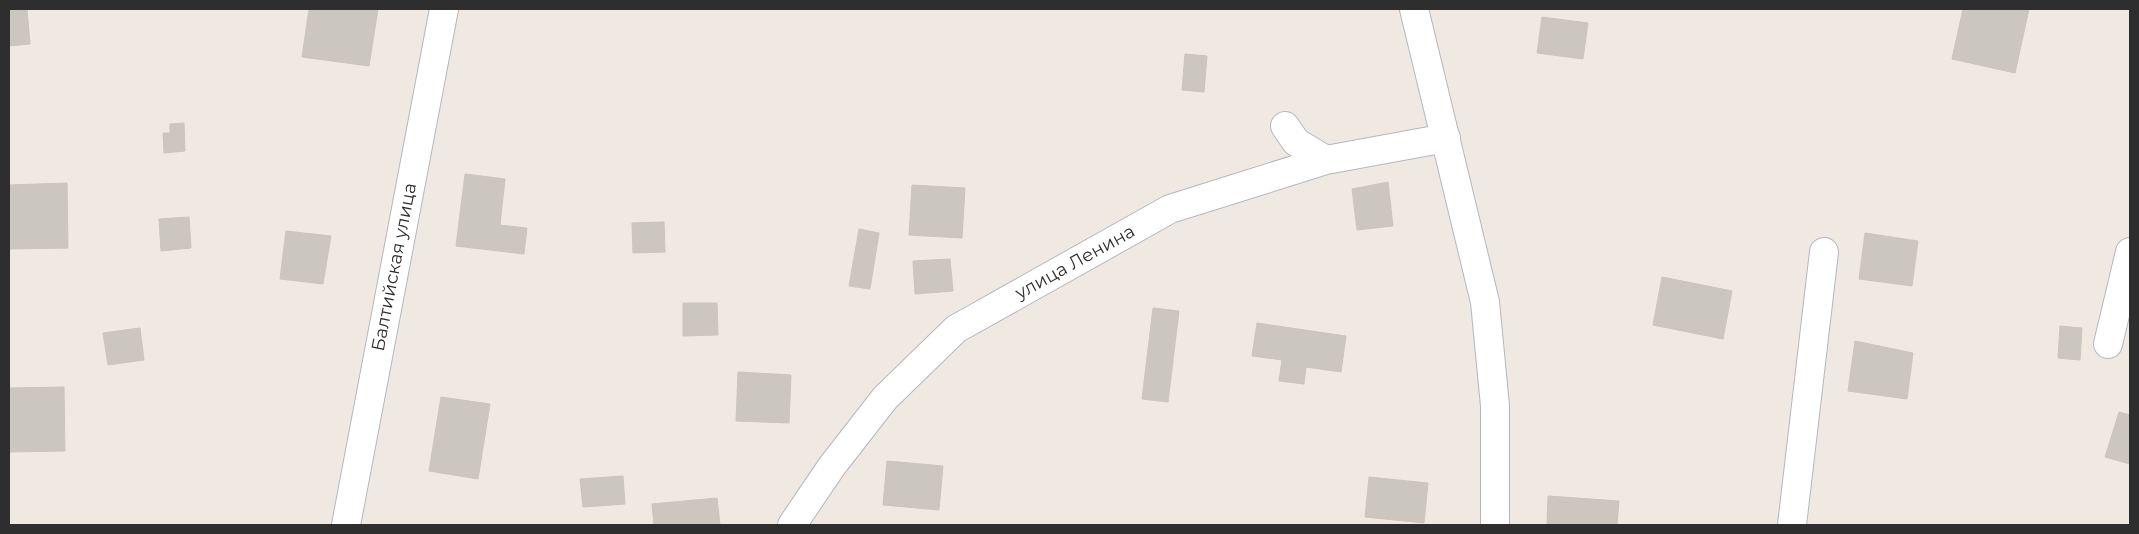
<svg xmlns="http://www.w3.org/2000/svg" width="2139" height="534" font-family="Montserrat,sans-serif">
<rect width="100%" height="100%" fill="#efe9e1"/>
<path fill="#cbc7bf" stroke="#cbc5ba" d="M9,9H27L30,44L9,46Z
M309,9H378L369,66L302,57Z
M1963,9H2029L2015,73L1952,59Z
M1542,17L1588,23L1583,59L1537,53Z
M1185,54L1207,56L1204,92L1182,90Z
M184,123L185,151L164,153L163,133H170V124Z
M465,174L505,179L500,225L527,228L524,254L456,246Z
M1388,182L1393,226L1357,230L1352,189Z
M67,183L68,248L9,249V185Z
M912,185L965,188L962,238L909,235Z
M189,217L191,248L161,251L159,219Z
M664,222L665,252L633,253L632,223Z
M859,229L879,233L870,289L849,286Z
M286,231L331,236L323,284L280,279Z
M1865,233L1918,241L1912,286L1859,279Z
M950,259L953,291L915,294L913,261Z
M1662,277L1732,291L1723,339L1653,325Z
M683,303H717L718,335L683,336Z
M1153,308L1179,311L1168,402L1142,399Z
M1257,323L1346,336L1341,372L1306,367L1304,384L1279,381L1282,360L1252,356Z
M2060,326L2082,328L2080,360L2058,358Z
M140,328L144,360L108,365L103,333Z
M1855,341L1913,353L1907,399L1848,391Z
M738,372L791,375L789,423L736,421Z
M64,387L65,451L9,452V388Z
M441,397L490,404L478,479L429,471Z
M2119,412L2130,415V464L2105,457Z
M887,461L943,466L939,510L883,505Z
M623,476L625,504L583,507L580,479Z
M1369,477L1428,483L1424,523L1365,517Z
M1548,496L1619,501L1617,525H1547Z
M717,498L720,525H654L652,504Z"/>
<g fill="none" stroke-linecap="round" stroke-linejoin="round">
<defs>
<path id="minor" d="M1414,9L1485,302L1495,406V525
M1285,126L1296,142L1326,160
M2108,344L2130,252
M346,525L444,9
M792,525L832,466L885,398L956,329L1170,209L1326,160L1446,138
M1792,525L1824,252"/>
</defs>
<use href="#minor" stroke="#b4b7c1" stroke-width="30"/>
<use href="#minor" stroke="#fff" stroke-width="28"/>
</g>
<g text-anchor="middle" stroke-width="4" stroke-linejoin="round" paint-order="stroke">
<g font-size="18" fill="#2e2e2e" stroke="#fff">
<text transform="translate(1075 262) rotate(-29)" y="6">улица Ленина</text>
<text transform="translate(394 267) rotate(-79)" y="6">Балтийская улица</text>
</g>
</g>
<rect width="2139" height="534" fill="none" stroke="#2e2e2e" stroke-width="20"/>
</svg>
